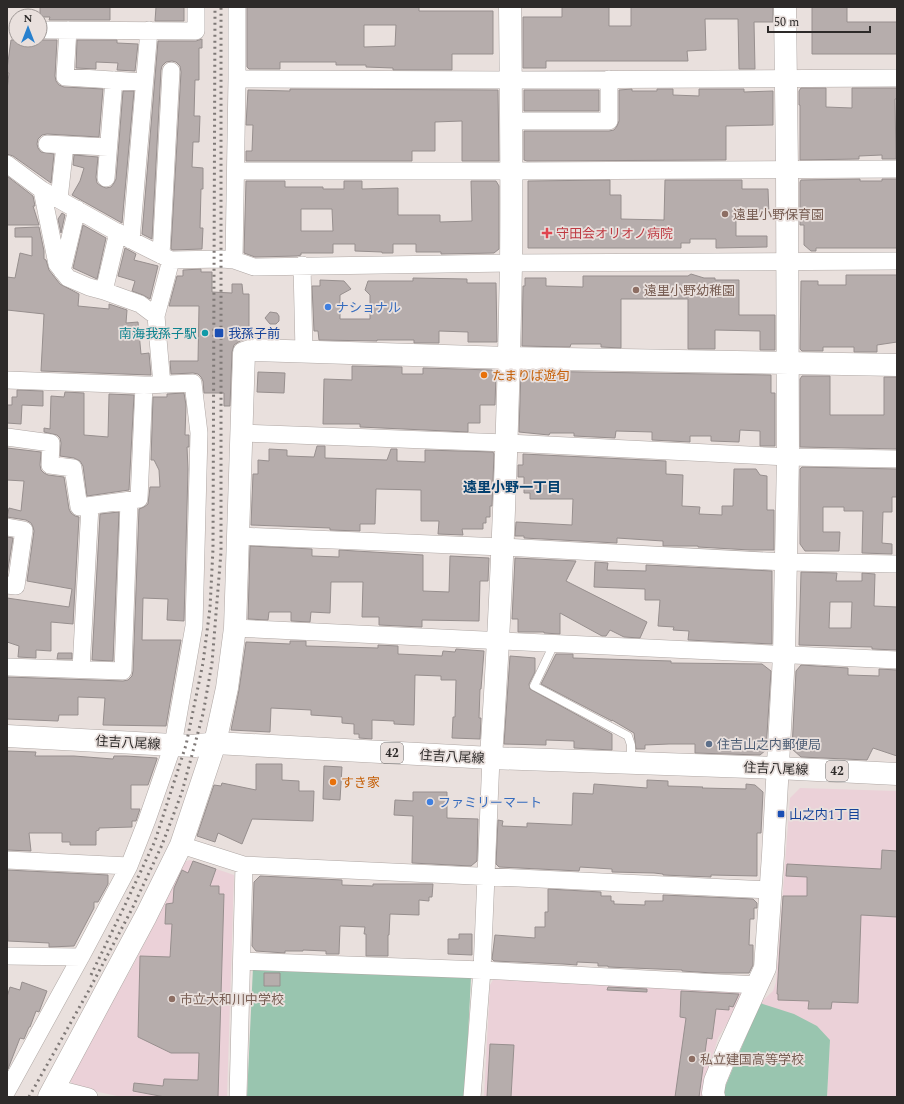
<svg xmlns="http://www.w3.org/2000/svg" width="904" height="1104" font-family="Spectral,'Noto Sans JP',serif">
<rect width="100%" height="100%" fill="#e9e0dd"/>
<path fill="#ebd1d8" d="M800,788L897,791V1097H827L830,1040L760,1003L773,991L776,982L790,798Z
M190,860L234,875L227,1097H122L75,1087L67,1077L130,971L155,923L179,863Z
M494,978L740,990L745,995L718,1038L707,1075V1097H484L490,985Z"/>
<path fill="#99c5af" d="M253,967L471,977L465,1097H247Z
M760,1003L794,1014L817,1026L830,1040L827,1097H725L723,1092Z"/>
<path fill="#b6adac" stroke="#978f8e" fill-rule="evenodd" d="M40,7H110V20H49L50,17H40Z
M156,7H184V21H155Z
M247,7H419V11H493V54H452V70H393V68L366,67V65H336V62H280V69H249L247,67ZM364,25H396L395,46L364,47Z
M562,7H609V26H631V7H773V22H754L755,69H739L738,19H705L706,50L687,51L688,61H546V68H523V17H562Z
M812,7H847V22H897V54H812Z
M202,39V48H199V80H195L194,116H200L199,142H193L192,167L203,168V189H201L200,228H203L202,249L173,250L171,249L181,72L180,66L176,62L172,61L166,62L162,66L161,70L152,239L142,234L158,41H196Z
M11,40H57L55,76L56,81L59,85L64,87L103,89L99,137L47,134L42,135L38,139L37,144L38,148L41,152L54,154L51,183L13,156L7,154V90L9,73H7V69Z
M77,40H117V43L138,44L135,71L117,70L118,63L96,62V69L76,68Z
M801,88H826V107L852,108V88H897V99H895L896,159H882V155L859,156V159L800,160V105H799V91Z
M290,89L498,90L499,161H462V121L435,122V151H412V161H246V151H252L253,125H246L248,90L290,91Z
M632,89V91H657V89H673V95L699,96V89H744V92L773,91V125L726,126V160L527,161L524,160V131H609L614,130L617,126L619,121V90Z
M524,90H599V111H524Z
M123,91H134L122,223L72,195L80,181L84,168L73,165L74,155L98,157L96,177L97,183L101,186L106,188L111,187L114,183L116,179Z
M7,176L33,196L35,206H33L39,225H7Z
M860,179V181H882V179H897V248H816V251H811L804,245V225H800V182L801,180Z
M610,180V195H621V219L664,220L665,180H742V189H768L769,215H736V236H767V247L716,248V239H690V243H681V248H528V181Z
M246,181H285V187H323V189H344V181H362V189L398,188V215H440V222L472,221L471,181H496L499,186V249L494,253L441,254V252H416V244H393V253H382V252L355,251V244H333V253H301V255L297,256L255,257L244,253ZM301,209H332L333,231H301Z
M62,213L65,215L61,233L58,219Z
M83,225L106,238L97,279L73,268Z
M37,227H39L44,251V259L46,260L49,270L60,284L79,294L78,306L109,309V304L127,310L126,323L138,322L141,354L149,353L151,375L41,371L44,314L7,310V277L15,278L20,253L32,256V237H15V228Z
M125,248L136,254L134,260L158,266L150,299L143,295L132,291L135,281L118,276Z
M201,269V272H212V292L232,293V284H242L243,294H249V338L240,341L234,345L232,352L230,406H224V393H204L203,381L201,377L198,374L193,373L171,374L170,361H198L199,306H169L177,276H183V270Z
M691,274L704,278H715V280H739V315H775V350H760V331L715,330V349H688V299H621V348L601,347V344H571L570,347L522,346L523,286H525V278H546V286L583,287V276H688Z
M846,275H897V342L877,345V352H854V347H823V351H802L800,349L801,281H818V285H846Z
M413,278L467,279V283H496L497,342H468V332L439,331V343H414V340H377V341L319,340L318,331H314L312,286H320V280L344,281L351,289L340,295V319H370V295L365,290L368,281H413Z
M270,312L277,313L279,316V321L276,324H270L265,318Z
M352,366L402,367V374H423V368L492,370L496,373L495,405H480V423H468V432L360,427V424H323L324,379L352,380Z
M521,371L771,375V393H775V446H760V431L740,430L739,442L711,441V436H690V442L652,440V432L616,431L615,438L574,436V433H550L549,435L519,432Z
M258,372L285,373L284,393L257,392Z
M802,376H830V415H884V377H897V449L800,447V379Z
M17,390L43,391V406L22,405L21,424L7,423V405H12V397H17Z
M65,392L84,393V435L108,437L109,394L134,395L129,490L87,496L83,466L80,461L74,458L60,456L61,443L60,438L57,435L44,432V428L50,429L51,396L64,397Z
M184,393L186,405L185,435H189V447H187L188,469L184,621L167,620L168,599L143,598L142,640H181L166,726L103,725L105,698L78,697V715H59L58,721L7,719V677L123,681L128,680L132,676L133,671L139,509L144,507L148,504L150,487H160L159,470L154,460H151L153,397H167V394Z
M317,446H325V458L387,460L391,449H397V461L425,462V450L493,452L494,454L492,506H490V517H486V523H483V529H462L463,535L438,534L439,521H421V490L376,489L375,524H360V531L330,530V528L251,525L253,474H258V460L269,461V449L287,450V456L314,457Z
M7,448L41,452L40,465L41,470L44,473L48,475L64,477L69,509L71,513L75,516L79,517L73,624L51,622V651L36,650V658L18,657L19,646L7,642V598L69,607L72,589L27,581L34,531L33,527L31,523L26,520L7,517L9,508L21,511L24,481L7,480Z
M523,454L666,461V474L683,475L682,506L700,507L699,514L722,515V506H733L734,469H756L760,475L767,476V510H774V550H750L698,547V546H663V541L617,538V543L524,538V536H515L516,522L572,525L573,499H530V493H524V477H518V465H523Z
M802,467L897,469V497H892V512H883L882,543L892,544V554L862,553L863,511H844V507H823V532H840L839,551H805L800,544V469Z
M119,512L113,661L92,660L100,514Z
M7,537L13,538L7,575Z
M250,546L312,549V556L339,557V550L423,555V591L449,592L450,556L489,558L488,581H480L479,621L422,620V627L379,625V617H362L363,582H331L330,613L311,612L310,622L291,621V612H269L268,620L248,619Z
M515,558L576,561L566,581L647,622L640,638L624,637L610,630L606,636H602L560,613V634L544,633V632H518V619H512Z
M595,562L608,563L607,570L646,571V565L772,571V644L688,640L689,631L673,630L674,627L658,626L660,600H645V589L594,587Z
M801,572L837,573L836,581H862V573L875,574L874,606L897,607V650L872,649V647L799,645ZM830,602H852L851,628H829Z
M290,641H306V646L378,648V645L398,646V654L442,656L443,651L455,652L456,649L484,651L481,689H480L479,718H481L480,739L452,738L453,717H455L456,680H441V676L415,675L414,725L394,724V721L372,720V739L359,738V734H354V724L342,723V717L311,715V710L271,708L270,732L231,730L239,690L246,642L290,644Z
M58,653H72V659H57Z
M556,654H573V658L671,661V663L762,664L771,671L766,750L760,755L695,753V744H669L645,745V749H636L634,733L612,720V721L541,684Z
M510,656L535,658V672L529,684L530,689L612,734V750L574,748V741L546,740V745L504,744Z
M801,665L848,668V675L879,676V669L897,670V756L873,748L867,760L801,757L792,749L796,671Z
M7,751L36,752L35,756H74L113,759L114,756H126L157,758V759L148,785H131V809H140L136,821H132V827L99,828V830L96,831V845H70V842H62V833H29L31,851L7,850Z
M256,764H282V780L299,781V791H314L313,821L252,819L242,844L218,833L215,842L197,836L214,785L221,786L222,783L256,790Z
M324,766L342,767L340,800L323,799Z
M647,780L668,781V786L703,787L702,788L746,789V784L755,785L763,792L761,833H757V876L711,875V877L663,875V874L654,873L612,872V869L580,867L579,871L499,867L496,864L498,820L503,821L502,826L527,827V823L572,825L573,793L593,794L594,784L647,788Z
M413,792H447V818L478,819L477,861L471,866L412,863L413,816L394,815L395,800L413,801Z
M882,850L897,851V917L861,915L858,1003L832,1002L831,1009H808L809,1001L778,1000V994H777L783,896H807V877L786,876L787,864L881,869Z
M193,861L216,869L210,886H219V894H224L218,1097H165L133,1091L134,1083L163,1086L164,1079L198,1080L199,1053H171L138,1037L140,956L170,957L172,924H165L166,904L173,903L174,888L182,870L188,873Z
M7,870L108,875V884L98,902H94V908L74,946L49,947V943L8,941Z
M260,876L342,880V885L373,886V884H433L432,897H429V901L419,900V915L390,914L389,935H388V956H366V934H364L365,927L340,926L339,954H326V951L303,950V951H285V953L256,951L252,946L254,882Z
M548,889L601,892V896H611V901H614V904L645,905V901H663V895L753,899L757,903V908H754V919H750L749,945H753V965L749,973H713L682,971V970L608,967V966H598V963L577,962V965L563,964L494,961L492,959L495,935L535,938V927H545V912H548Z
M459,934H472V955L448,954V939H459Z
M264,973H280V986H264Z
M22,982L47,991L39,1012L36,1011L30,1027H29L24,1039L20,1038L8,1069L7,997L10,987L20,990Z
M608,987L647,989V992L607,990Z
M681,991L739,994L733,1007L729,1006V1010L716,1009L712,1039L707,1038L699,1097H675L686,1018L680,1017Z
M490,1044L514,1045L511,1097H487Z"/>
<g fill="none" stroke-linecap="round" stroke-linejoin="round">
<defs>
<path id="lane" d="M554,644L534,686L628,736L631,745V762"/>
<path id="street" d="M237,7V79L511,80L897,78
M47,30L196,31V7
M68,30L65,77L144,82
M511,121H609V79
M47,144L108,147
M7,164L42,190L131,240L171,260L222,259L234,260L254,267L511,263L897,261
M236,171H511L897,169
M106,178L114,80
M42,190L57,264L68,278L89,287L104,291L140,304L156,316
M59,199L65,145
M131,240L149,30
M161,255L171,71
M234,260L237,79
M302,265L304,352
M62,271L77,209
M104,291L118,232
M7,380L144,385L193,383L199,433L194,626L173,745L147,820L129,866L7,860
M162,385L156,316L171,260
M242,433L506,443L788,457L897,459
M7,437L51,443L50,465L73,468L79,507L139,499L144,385
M7,527L24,530L16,586L7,585
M239,536L502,547L785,562L897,564
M235,628L897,660
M7,667L123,671L129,501
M81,669L90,506
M181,845L244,865L771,890
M7,956L81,957
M242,961L482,970L757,985
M54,1088L89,1097
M7,1091L84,951L129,866
M238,1097L244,865
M472,1097L482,970L491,758"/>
<path id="secondary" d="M491,758C502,593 508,428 511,264C512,178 511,93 510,7
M49,1097L146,916L181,845L215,743L227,688L235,628L244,353L253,350L508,358L897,365
M714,1097L713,1093L715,1081L729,1047L765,968L773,855L784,655L788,457L787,169L785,7"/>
<path id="primary" d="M7,736L173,745L195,746L215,743L491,758L777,768L897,774"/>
</defs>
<use href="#lane" stroke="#afa7a4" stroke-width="9"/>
<use href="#street" stroke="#afa7a4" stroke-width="18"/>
<use href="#secondary" stroke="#afa7a4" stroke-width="23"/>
<use href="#primary" stroke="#afa7a4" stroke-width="23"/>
<use href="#lane" stroke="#fff" stroke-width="8"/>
<use href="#street" stroke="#fff" stroke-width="17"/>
<use href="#secondary" stroke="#fff" stroke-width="22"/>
<use href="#primary" stroke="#fff" stroke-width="22"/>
<path stroke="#7f7977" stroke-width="3" stroke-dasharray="2 4" stroke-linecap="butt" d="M91,975L125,905L155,841L186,745L203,663L210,608L213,549L215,7
M29,1097L88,992L132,909L162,845L182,792L203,714L212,663L221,552V7"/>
</g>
<g fill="#8d6e63" stroke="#e9e0dd" stroke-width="1.5">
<circle cx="725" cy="214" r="4"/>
<circle cx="636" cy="290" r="4"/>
<circle cx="172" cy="999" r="4"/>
<circle cx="692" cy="1059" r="4"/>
</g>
<path fill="#e0444e" stroke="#e9e0dd" stroke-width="1.5" d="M545 227h4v4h4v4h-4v4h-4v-4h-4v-4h4z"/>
<g fill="#3f7fe0" stroke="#e9e0dd" stroke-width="1.5">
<circle cx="328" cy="307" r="4"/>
<circle cx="430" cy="802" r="4"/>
</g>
<circle fill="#0f9aa8" stroke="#e9e0dd" stroke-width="1.5" cx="205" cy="333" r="4"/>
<g fill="#1a4fb4" stroke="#e9e0dd" stroke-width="1.5">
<rect x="214" y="328" width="10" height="10" rx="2"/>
<rect x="777" y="810" width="8" height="8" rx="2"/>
</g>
<g fill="#e8710a" stroke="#e9e0dd" stroke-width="1.5">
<circle cx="484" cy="375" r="4"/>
<circle cx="333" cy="782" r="4"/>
</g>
<circle fill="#5c6f8a" stroke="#e9e0dd" stroke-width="1.5" cx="709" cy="744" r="4"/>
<g text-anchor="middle" stroke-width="3.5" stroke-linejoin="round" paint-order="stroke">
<g fill="#e9e0dd" stroke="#65615f" stroke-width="1">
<rect x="381" y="743" width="22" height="20" rx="3"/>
<rect x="826" y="761" width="22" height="20" rx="3"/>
</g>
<g font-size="12" font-weight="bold" fill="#2d2a29">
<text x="392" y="757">42</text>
<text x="837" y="775">42</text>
</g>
<g font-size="13" fill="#785e54" stroke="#e9e0dd" text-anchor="start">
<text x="733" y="219">遠里小野保育園</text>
<text x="644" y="295">遠里小野幼稚園</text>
<text x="180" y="1004">市立大和川中学校</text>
<text x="700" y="1064">私立建国高等学校</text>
</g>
<g font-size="13" fill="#be3a42" stroke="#e9e0dd" text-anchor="start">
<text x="556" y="238">守田会オリオノ病院</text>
</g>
<g font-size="13" fill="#366cbe" stroke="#e9e0dd" text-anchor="start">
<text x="336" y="312">ナショナル</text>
<text x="438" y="807">ファミリーマート</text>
</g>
<g font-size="13" fill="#0d838f" stroke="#e9e0dd" text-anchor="end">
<text x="197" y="338">南海我孫子駅</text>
</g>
<g font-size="13" fill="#164399" stroke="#e9e0dd" text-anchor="start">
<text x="228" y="338">我孫子前</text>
<text x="789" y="819">山之内1丁目</text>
</g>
<g font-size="13" fill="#c56008" stroke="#e9e0dd" text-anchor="start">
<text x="492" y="380">たまりば遊旬</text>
<text x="341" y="787">すき家</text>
</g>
<g font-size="13" fill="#2d2a29" stroke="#e9e0dd">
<text transform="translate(128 742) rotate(3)" y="5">住吉八尾線</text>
<text transform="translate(452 756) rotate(3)" y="5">住吉八尾線</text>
<text transform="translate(776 768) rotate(2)" y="5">住吉八尾線</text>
</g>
<g font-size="13" fill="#4e5e75" stroke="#e9e0dd" text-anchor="start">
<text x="717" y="749">住吉山之内郵便局</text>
</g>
<g font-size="14" font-weight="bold" fill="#013f6f" stroke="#e9e0dd">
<text x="512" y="492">遠里小野一丁目</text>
</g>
</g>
<rect width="904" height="1104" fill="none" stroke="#2d2a29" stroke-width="16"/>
<g transform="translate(28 28)"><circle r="19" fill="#e9e0dd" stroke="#9e9795"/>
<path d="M0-3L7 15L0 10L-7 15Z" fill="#2880ce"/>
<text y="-6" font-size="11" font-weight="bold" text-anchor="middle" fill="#2d2a29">N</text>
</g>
<path d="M768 26v6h102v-6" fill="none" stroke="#2d2a29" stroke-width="2"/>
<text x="774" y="26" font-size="12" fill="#2d2a29" stroke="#e9e0dd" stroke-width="3" paint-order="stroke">50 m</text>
</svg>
